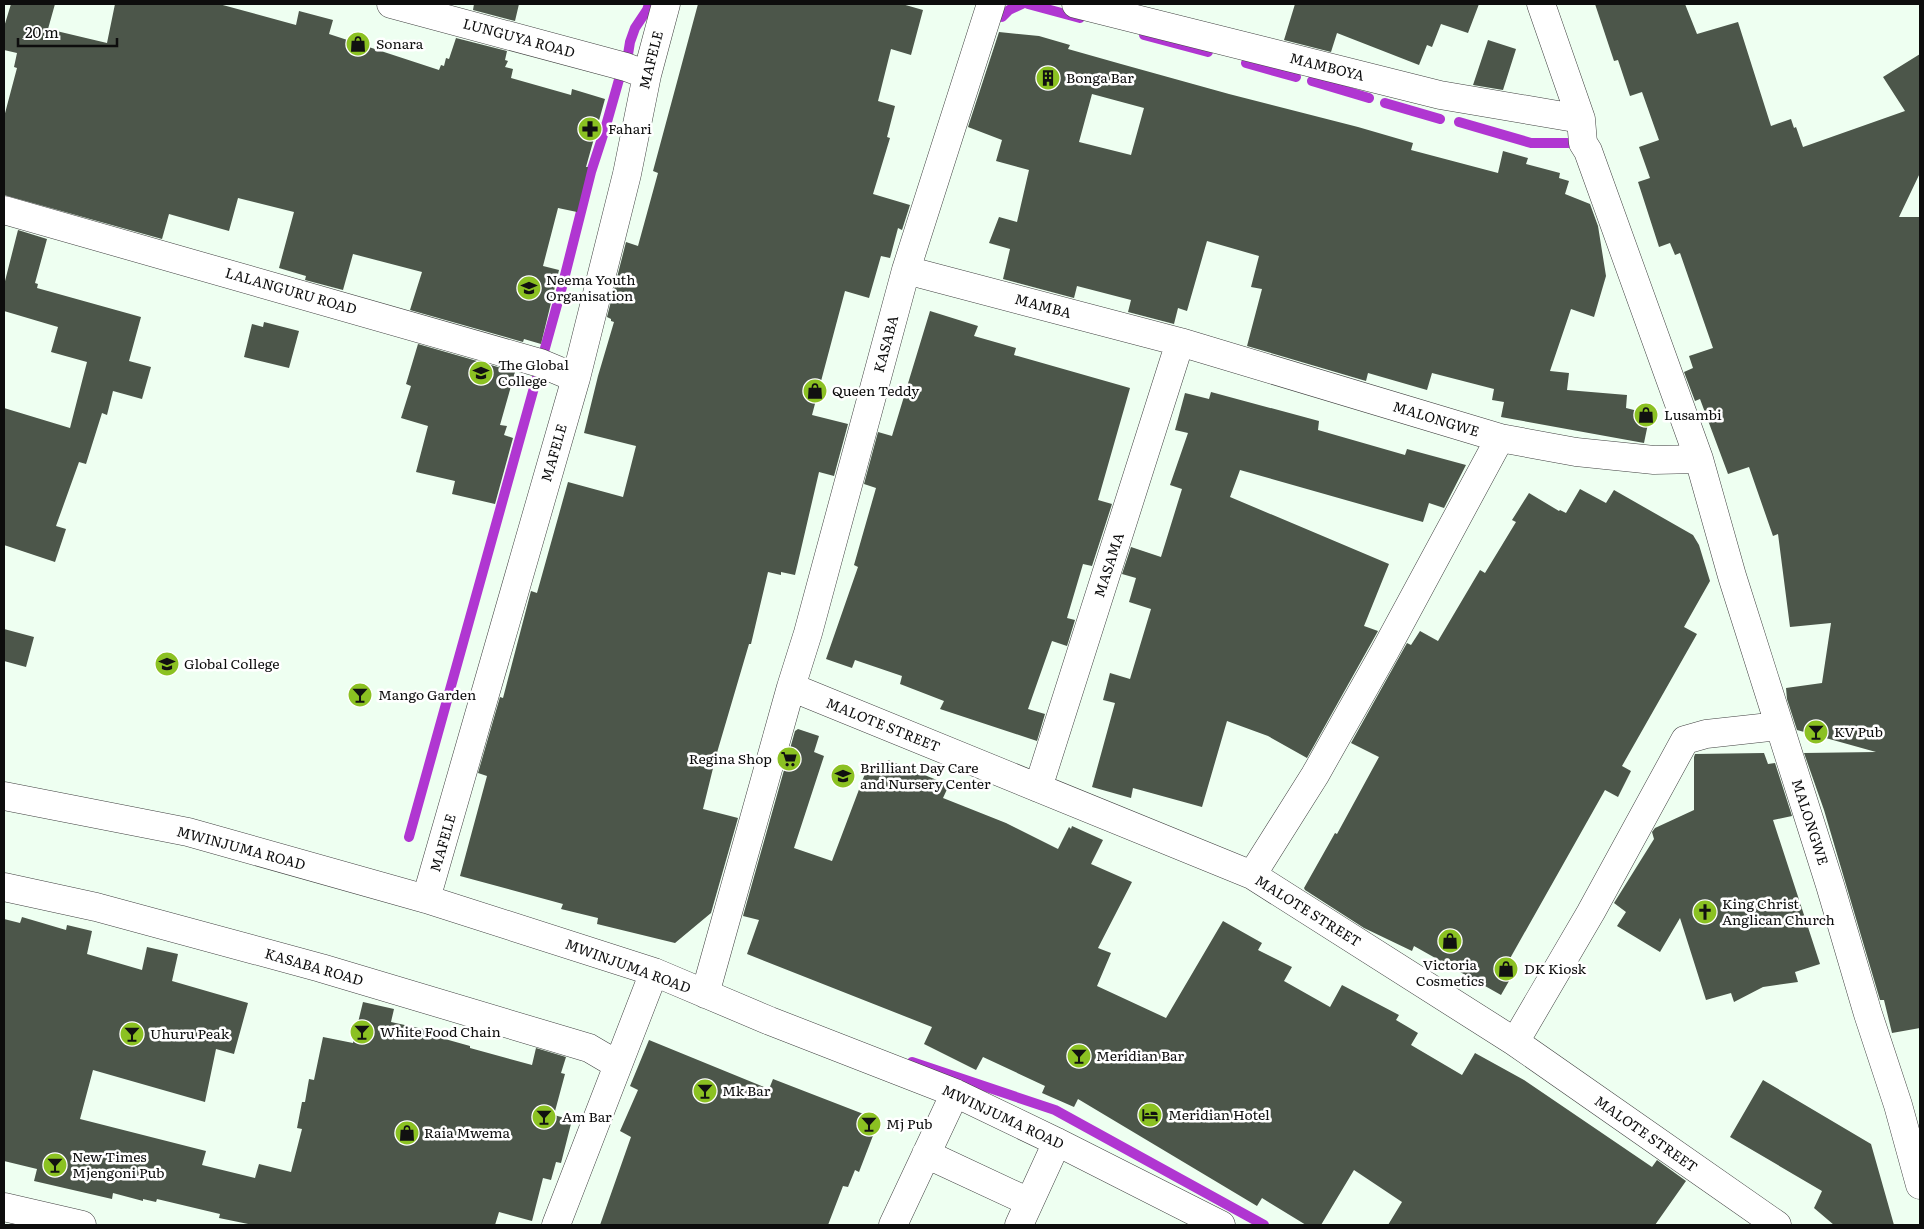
<svg xmlns="http://www.w3.org/2000/svg" width="1924" height="1229" font-family="Literata,serif">
<rect width="100%" height="100%" fill="#eefff1"/>
<g fill="none" stroke-linecap="round" stroke-linejoin="round">
<path stroke="#b036d1" stroke-width="10" d="M1028,4L1080,18
M1002,17L1009,10L1022,4
M1144,35L1208,52
M1246,63L1296,77
M1312,81L1369,98
M1385,103L1440,119
M1459,122L1531,143H1582
M409,837L562,287L591,172L605,129L620,76L626,67L630,42L635,28L647,10L649,4
M912,1062L1055,1110L1264,1225"/>
</g>
<path fill="#4c564a" fill-rule="evenodd" d="M11,4H55L48,29L107,43L115,4H219L296,25L299,11L333,20L329,34L439,70L441,65L444,66L446,58L449,59L456,38L507,51L505,60L508,61L505,67L513,69L511,78L571,95L572,89L605,99L586,167H588L577,212L558,208L543,266L559,270L541,344L524,339L523,342L410,310L422,272L353,254L343,290L305,280L306,276L279,268L294,212L238,198L229,231L169,214L162,239L4,195V117L17,68L14,67L17,53L4,50V27Z
M474,4H519L515,21L473,10Z
M698,4H902L923,10L911,55L891,49L878,101L895,106L887,137L890,138L873,194L910,205L902,230L898,228L890,258L881,256L869,298L845,291L812,415L848,424L834,476L819,472L795,575L781,572V575L768,572L751,644H749L716,756L703,809L738,818L711,913L675,943L597,924L598,918L561,909L563,904L460,876L487,776L478,773L500,697L503,698L531,591L537,593L568,482L623,497L636,446L584,433L598,376L614,322L611,321V319L607,317L626,242L638,246L658,173L653,171Z
M1295,4H1479L1468,33L1441,24L1432,47L1427,45L1419,65L1337,33L1331,52L1284,40Z
M1595,4H1685L1697,34L1738,22L1771,126L1791,119L1794,128L1796,127L1803,147L1905,111L1883,77L1920,54V173L1899,217H1920V1028L1892,1033L1884,1000H1880L1824,810L1804,753L1876,752L1797,730L1787,699L1786,688L1822,683L1831,623L1790,627L1778,534L1773,536L1749,467L1728,474L1700,399L1695,401L1684,372L1693,368L1689,356L1713,348L1680,253L1675,255L1670,243L1659,247L1638,182L1650,178L1639,147L1659,140L1642,92L1630,96L1618,60L1614,61Z
M999,32L1039,36L1070,45L1068,49L1121,64L1229,94L1358,127L1413,143L1411,150L1498,173L1503,151L1528,158L1526,164L1560,173L1559,178L1569,181L1565,194L1590,204L1598,226L1606,276L1594,317L1571,309L1550,371L1569,373L1567,390L1627,395L1626,408L1650,414L1644,443L1501,417L1504,402L1492,400L1494,389L1432,373L1427,390L1368,373L1366,381L1247,346L1262,289L1251,287L1259,256L1207,241L1187,311L1178,308L1174,324L1128,312L1131,300L1077,286L1074,298L1003,279L1010,249L989,243L999,217L1017,222L1029,170L996,161L1002,140L968,127ZM1092,94L1144,108L1131,155L1079,142Z
M1488,40L1516,49L1503,90L1473,85Z
M18,230L47,239L35,283L38,284L37,288L141,317L129,361L151,367L142,399L113,391L107,415L102,413L86,464L79,462L56,526L66,529L55,562L4,545V408L70,428L87,362L51,352L58,327L4,311V285Z
M930,311L978,326L974,336L1016,348L1014,355L1130,388L1098,500L1112,504L1092,566L1083,564L1067,618L1075,620L1067,646L1052,641L1028,709L1045,714L1037,741L940,709L944,701L900,684L902,676L855,660L852,668L826,659L858,567L854,565L876,488L864,484L878,432L892,436Z
M264,322L299,331L289,368L244,357L252,324L263,327Z
M418,344L515,372L500,425L507,426L504,435L513,438L495,504L452,494L455,481L416,472L428,426L401,418L411,386L406,384Z
M1211,392L1319,421L1318,430L1405,455L1407,449L1466,465L1444,508L1429,503L1423,522L1240,470L1230,497L1389,564L1364,626L1378,631L1307,758L1268,736L1227,721L1202,807L1133,788L1131,798L1092,787L1115,703L1103,700L1110,673L1130,679L1151,609L1129,602L1136,578L1122,574L1131,547L1161,557L1182,489L1170,485L1188,433L1175,430L1185,393L1209,399Z
M1580,489L1606,503L1614,490L1693,535L1699,545L1710,581L1684,627L1697,634L1622,766L1631,771L1618,797L1605,790L1508,962L1517,967L1501,995L1414,946L1412,951L1364,928L1305,890L1304,888L1335,833L1337,834L1379,757L1351,743L1407,643L1411,645L1420,631L1438,641L1480,570L1485,573L1516,522L1512,520L1529,493L1559,511L1560,510L1566,513Z
M4,629L34,637L26,667L4,661Z
M798,729L819,736L814,752L824,756L794,848L832,861L866,771L882,776L888,760L949,785L943,798L1006,823L1058,849L1069,827L1071,829L1072,826L1103,840L1091,864L1132,882L1098,948L1111,953L1097,986L1166,1018L1223,921L1262,943L1258,950L1292,967L1284,981L1330,1007L1342,985L1399,1015L1396,1020L1418,1033L1411,1045L1462,1075L1475,1053L1524,1080L1652,1167L1657,1160L1686,1181L1655,1225H1388L1402,1202L1354,1170L1321,1225H1306L1262,1198L1257,1206L1078,1099L1074,1107L1042,1093L1045,1086L983,1057L976,1070L924,1044L932,1027L747,954L759,920L743,916L795,731Z
M1764,753L1768,764L1775,763L1792,816L1773,820L1820,964L1795,972L1798,982L1763,987L1734,1002L1731,993L1706,1000L1680,918L1660,952L1617,926L1626,912L1614,903L1654,839L1652,832L1655,828L1694,810V757L1695,754Z
M22,917L66,930L67,925L92,931L87,954L142,970L147,947L178,954L172,981L248,1003L234,1054L216,1049L205,1102L93,1070L80,1119L206,1151L202,1165L255,1178L259,1164L291,1172L302,1129L297,1128L302,1102H305L309,1079L314,1080L323,1037L353,1043L363,1002L394,1009L391,1022L446,1034L445,1039L470,1046V1048L532,1065L536,1048L566,1057L561,1073L565,1074L554,1115L572,1120L561,1163L556,1162L551,1180L543,1178L532,1221L499,1212L495,1225H253L219,1218L220,1214L157,1199L156,1202L143,1199V1201L113,1193L112,1199L34,1181L37,1169L4,1161V919L20,923Z
M649,1040L769,1089L773,1079L879,1120L859,1172L855,1170L848,1187L843,1186L828,1225H600L631,1137L620,1131L638,1090L630,1086Z
M1763,1080L1871,1144L1894,1225H1834L1814,1208L1822,1191L1730,1137Z"/>
<g fill="none" stroke-linecap="round" stroke-linejoin="round">
<defs>
<path id="minor" d="M391,4L626,67L647,75
M1076,4L1440,95L1581,119
M1541,4L1581,119L1583,143L1588,151L1699,459L1732,576L1830,885L1868,1014L1898,1105L1920,1185
M4,210L540,363L576,378
M906,270L1180,342L1500,438L1576,452L1654,460L1699,459
M791,687L1252,875L1515,1042L1777,1225
M1038,788L1180,342
M4,796L188,832L426,899L654,972L770,1021L955,1093L1057,1142L1221,1225
M1252,875L1315,775L1385,651L1500,438
M4,887L96,907L321,968L589,1048L618,1065
M426,899L576,378L627,174L647,75L666,4
M705,994L791,687L808,633L906,270L991,4
M1515,1042L1591,912L1685,740L1706,734L1779,726
M926,1154L1029,1202
M4,1207L82,1225
M556,1225L654,972
M893,1225L955,1093
M1019,1225L1057,1142"/>
</defs>
<use href="#minor" stroke="#404040" stroke-width="29"/>
<use href="#minor" stroke="#fff" stroke-width="28"/>
</g>
<defs>
<symbol id="shop-disc" viewBox="-11 -11 22 22"><circle r="9.5" fill="#8bc122" stroke="#fff"/><path d="M-5-2.5h2.3a2.7 3.5 0 0 1 5.4 0H5L5.5 6h-11ZM-1.5-2.5h3a1.5 2.3 0 0 0-3 0Z" fill="#111"/></symbol>
<symbol id="building-disc" viewBox="-11 -11 22 22"><circle r="9.5" fill="#8bc122" stroke="#fff"/><path d="M-4-6H4V6H1V3H-1V6H-4ZM-2.5-4.3h1.7v1.8h-1.7ZM.8-4.3h1.7v1.8H.8ZM-2.5-1h1.7V.8h-1.7ZM.8-1h1.7V.8H.8Z" fill="#111"/></symbol>
<symbol id="pharmacy-disc" viewBox="-11 -11 22 22"><circle r="9.5" fill="#8bc122" stroke="#fff"/><path d="M-2-6h4v4h4v4h-4v4h-4v-4h-4v-4h4Z" fill="#111"/></symbol>
<symbol id="school-disc" viewBox="-11 -11 22 22"><circle r="9.5" fill="#8bc122" stroke="#fff"/><path d="M0-5L7-2L0 1L-7-2ZM-4 1L0 2.5L4 1V4Q0 6-4 4Z" fill="#111"/></symbol>
<symbol id="university-disc" viewBox="-11 -11 22 22"><circle r="9.5" fill="#8bc122" stroke="#fff"/><path d="M0-5L7-2L0 1L-7-2ZM-4 1L0 2.5L4 1V4Q0 6-4 4Z" fill="#111"/></symbol>
<symbol id="bar-disc" viewBox="-11 -11 22 22"><circle r="9.5" fill="#8bc122" stroke="#fff"/><path d="M-6-5H6L.8 .8V4.5H3.5V6h-7V4.5H-.8V.8Z" fill="#111"/></symbol>
<symbol id="supermarket-disc" viewBox="-11 -11 22 22"><circle r="9.5" fill="#8bc122" stroke="#fff"/><path d="M-6-5.5h2.5l.6 2H6L4.5 2H-2.5L-4.4-4H-6ZM-1.5 3.2a1.3 1.3 0 1 0 .1 0ZM3 3.2a1.3 1.3 0 1 0 .1 0Z" fill="#111"/></symbol>
<symbol id="church-disc" viewBox="-11 -11 22 22"><circle r="9.5" fill="#8bc122" stroke="#fff"/><path d="M-1.2-6h2.4v3.5h3.3v2.4h-3.3V6h-2.4V-.1h-3.3v-2.4h3.3Z" fill="#111"/></symbol>
<symbol id="hotel-disc" viewBox="-11 -11 22 22"><circle r="9.5" fill="#8bc122" stroke="#fff"/><path d="M-6-4.5h1.5V1H6V5H4.5V3h-9V5H-6ZM-4 0a1.8 1.8 0 1 1 3.6 0ZM.5 0V-2.5h3Q6-2.5 6 0Z" fill="#111"/></symbol>
</defs>
<g fill-rule="evenodd">
<use href="#shop-disc" x="344" y="30" width="28" height="28"/>
<use href="#building-disc" x="1034" y="64" width="28" height="28"/>
<use href="#pharmacy-disc" x="576" y="115" width="28" height="28"/>
<use href="#school-disc" x="515" y="274" width="28" height="28"/>
<use href="#university-disc" x="467" y="359" width="28" height="28"/>
<use href="#shop-disc" x="801" y="377" width="28" height="28"/>
<use href="#shop-disc" x="1632" y="401" width="28" height="28"/>
<use href="#university-disc" x="153" y="650" width="28" height="28"/>
<use href="#bar-disc" x="346" y="681" width="28" height="28"/>
<use href="#bar-disc" x="1802" y="718" width="28" height="28"/>
<use href="#supermarket-disc" x="775" y="745" width="28" height="28"/>
<use href="#school-disc" x="829" y="762" width="28" height="28"/>
<use href="#church-disc" x="1691" y="898" width="28" height="28"/>
<use href="#shop-disc" x="1436" y="927" width="28" height="28"/>
<use href="#shop-disc" x="1492" y="955" width="28" height="28"/>
<use href="#bar-disc" x="348" y="1018" width="28" height="28"/>
<use href="#bar-disc" x="118" y="1020" width="28" height="28"/>
<use href="#bar-disc" x="1065" y="1042" width="28" height="28"/>
<use href="#bar-disc" x="691" y="1077" width="28" height="28"/>
<use href="#hotel-disc" x="1136" y="1101" width="28" height="28"/>
<use href="#bar-disc" x="530" y="1103" width="28" height="28"/>
<use href="#bar-disc" x="855" y="1110" width="28" height="28"/>
<use href="#shop-disc" x="393" y="1119" width="28" height="28"/>
<use href="#bar-disc" x="41" y="1151" width="28" height="28"/>
</g>
<g text-anchor="middle" stroke-width="5" stroke-linejoin="round" paint-order="stroke">
<g font-size="14" fill="#0d0d0d" stroke="#fff">
<text transform="translate(519 38) rotate(15)" y="5">LUNGUYA ROAD</text>
<text transform="translate(651 60) rotate(-76)" y="5">MAFELE</text>
<text transform="translate(1327 67) rotate(14)" y="5">MAMBOYA</text>
<text transform="translate(291 291) rotate(16)" y="5">LALANGURU ROAD</text>
<text transform="translate(1043 306) rotate(15)" y="5">MAMBA</text>
<text transform="translate(886 344) rotate(-75)" y="5">KASABA</text>
<text transform="translate(1436 419) rotate(17)" y="5">MALONGWE</text>
<text transform="translate(554 453) rotate(-74)" y="5">MAFELE</text>
<text transform="translate(1109 565) rotate(-72)" y="5">MASAMA</text>
<text transform="translate(883 725) rotate(22)" y="5">MALOTE STREET</text>
<text transform="translate(1810 822) rotate(72)" y="5">MALONGWE</text>
<text transform="translate(443 843) rotate(-74)" y="5">MAFELE</text>
<text transform="translate(241 848) rotate(15)" y="5">MWINJUMA ROAD</text>
<text transform="translate(1308 911) rotate(32)" y="5">MALOTE STREET</text>
<text transform="translate(628 966) rotate(20)" y="5">MWINJUMA ROAD</text>
<text transform="translate(314 967) rotate(16)" y="5">KASABA ROAD</text>
<text transform="translate(1003 1117) rotate(25)" y="5">MWINJUMA ROAD</text>
<text transform="translate(1646 1134) rotate(35)" y="5">MALOTE STREET</text>
</g>
<g font-size="14" fill="#0d0d0d" stroke="#fff" text-anchor="start">
<text x="376" y="49">Sonara</text>
<text x="1066" y="83">Bonga Bar</text>
<text x="608" y="134">Fahari</text>
<text x="546" y="285">Neema Youth<tspan x="546" dy="16">Organisation</tspan></text>
<text x="498" y="370">The Global<tspan x="498" dy="16">College</tspan></text>
<text x="832" y="396">Queen Teddy</text>
<text x="1664" y="420">Lusambi</text>
<text x="184" y="669">Global College</text>
<text x="378" y="700">Mango Garden</text>
<text x="1834" y="737">KV Pub</text>
<text x="772" y="764" text-anchor="end">Regina Shop</text>
<text x="860" y="773">Brilliant Day Care<tspan x="860" dy="16">and Nursery Center</tspan></text>
<text x="1722" y="909">King Christ<tspan x="1722" dy="16">Anglican Church</tspan></text>
<text x="1450" y="970" text-anchor="middle">Victoria<tspan x="1450" dy="16">Cosmetics</tspan></text>
<text x="1524" y="974">DK Kiosk</text>
<text x="380" y="1037">White Food Chain</text>
<text x="150" y="1039">Uhuru Peak</text>
<text x="1096" y="1061">Meridian Bar</text>
<text x="722" y="1096">Mk Bar</text>
<text x="1168" y="1120">Meridian Hotel</text>
<text x="562" y="1122">Am Bar</text>
<text x="886" y="1129">Mj Pub</text>
<text x="424" y="1138">Raia Mwema</text>
<text x="72" y="1162">New Times<tspan x="72" dy="16">Mjengoni Pub</tspan></text>
</g>
</g>
<rect width="1924" height="1229" fill="none" stroke="#0d0d0d" stroke-width="10"/>
<path d="M18 38v8h99v-8" fill="none" stroke="#0d0d0d" stroke-width="2.5"/>
<text x="25" y="38" font-size="15" fill="#0d0d0d" stroke="#ffffff" stroke-width="4" paint-order="stroke">20 m</text>
</svg>
